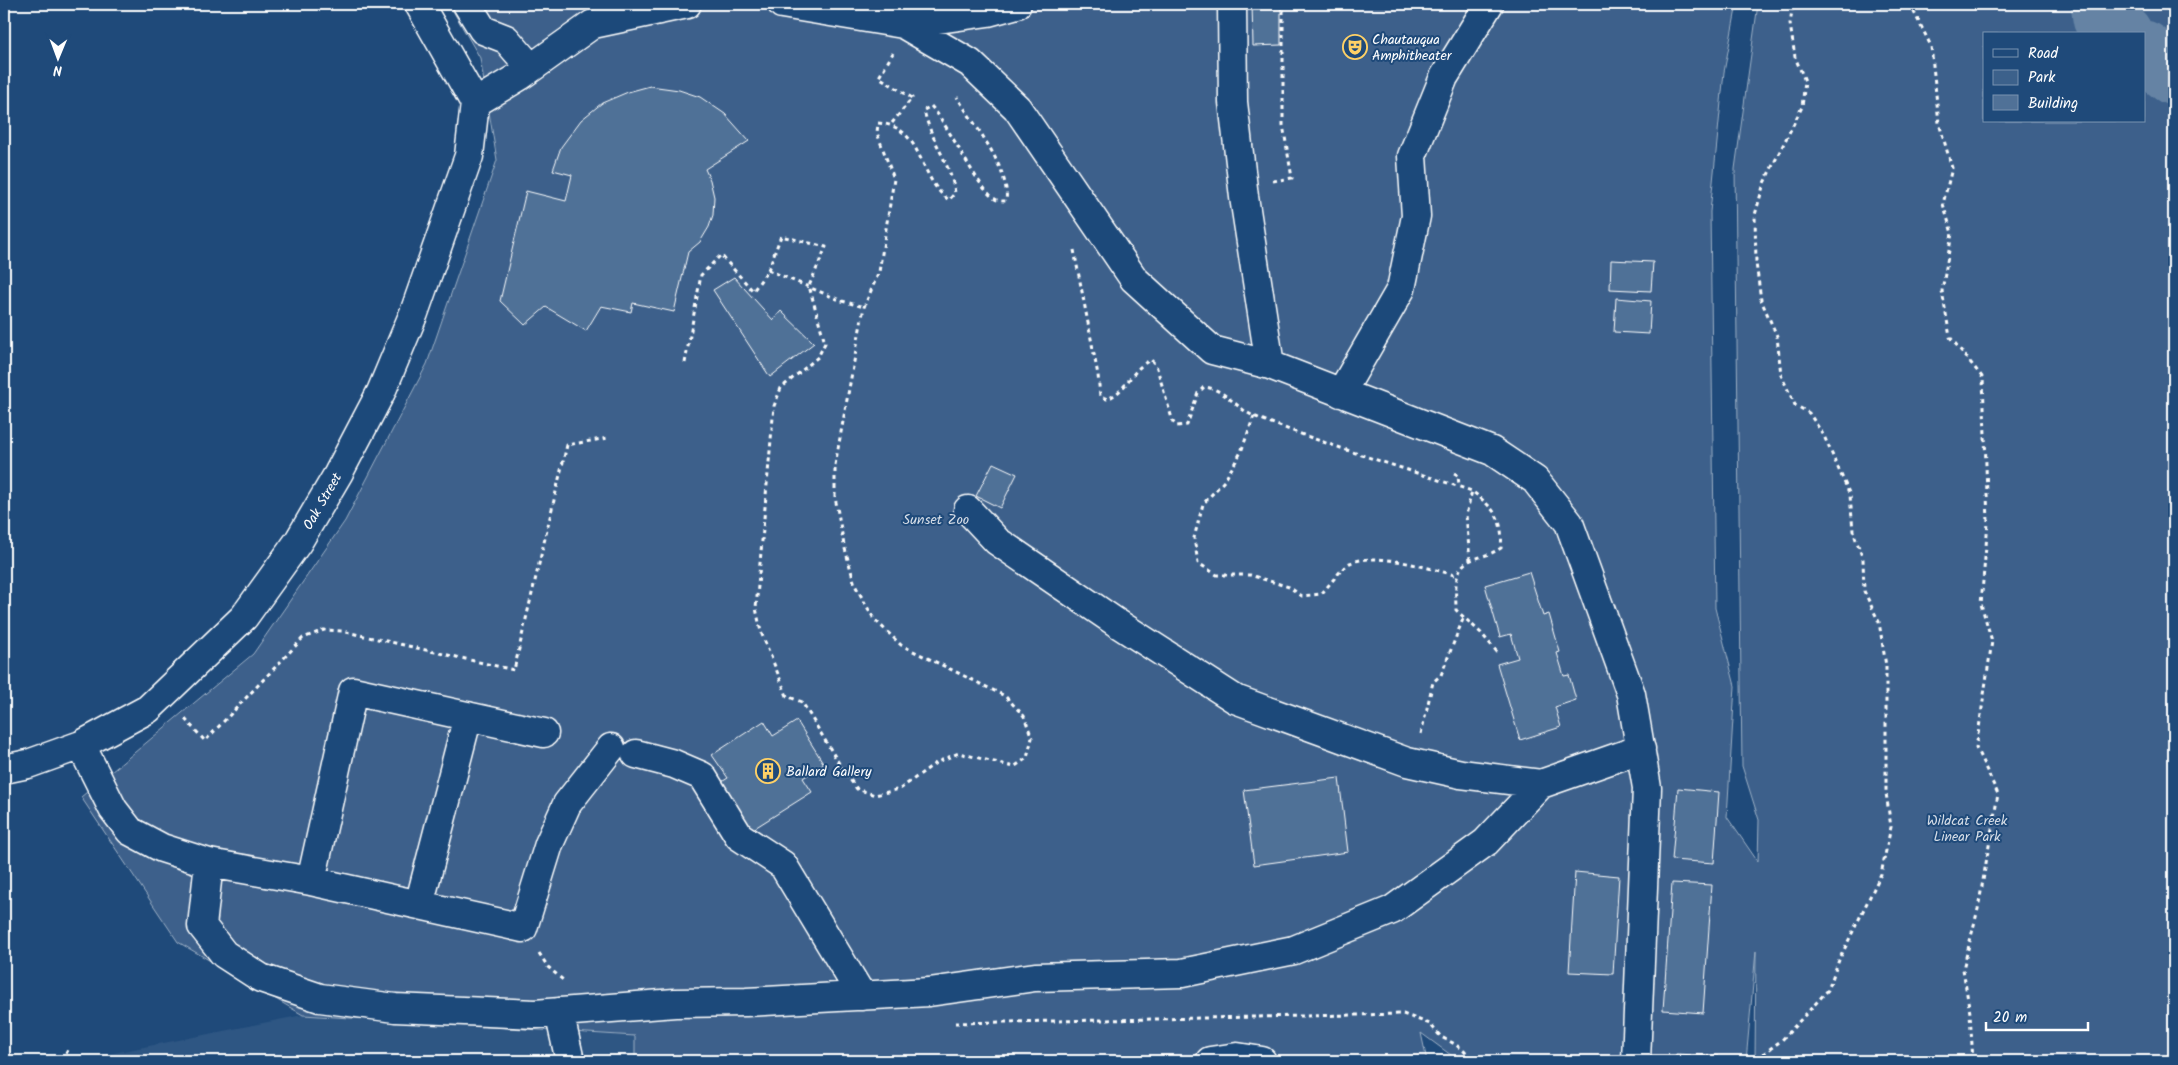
<svg xmlns="http://www.w3.org/2000/svg" width="2178" height="1065" font-family="Kalam,sans-serif">
<rect width="100%" height="100%" fill="#1f4a7a"/>
<filter id="ink" filterUnits="userSpaceOnUse"><feTurbulence type="fractalNoise" baseFrequency=".02" numOctaves="2"/><feDisplacementMap in="SourceGraphic" scale="10" xChannelSelector="R" yChannelSelector="G"/><feConvolveMatrix kernelMatrix="1 2 1 2 8 2 1 2 1" color-interpolation-filters="sRGB"/></filter>
<g filter="url(#ink)">
<path fill="#2e5683" d="M303,1015L635,1036V1061H74Z"/>
<path fill="#3c618b" stroke="#9eb0c5" fill-rule="evenodd" d="M449,4H1737L1724,72L1710,212L1715,608L1735,686L1727,817L1758,862L1759,820L1742,766L1735,169L1758,4H2174V1061H1755L1756,951L1746,1061H1459L1421,1033L1427,1061H635V1036L303,1015L178,942L81,797L253,654L345,521L427,364L497,160L480,58ZM1984,34H2144V121H1984Z"/>
<g fill="none" stroke-linecap="round" stroke-linejoin="round">
<path stroke="#6583a4" stroke-width="61" d="M2101,4L2103,18L2122,34
M2144,51L2174,75"/>
</g>
<path fill="#507197" stroke="#fff" d="M1252,4H1281V45L1253,46Z
M650,86L679,90L700,97L725,114L749,141L705,169L710,180L714,197L713,215L709,227L700,242L688,252L674,312L633,303L631,312L601,306L586,331L546,307L525,325L500,301L526,191L566,201L572,175L553,170L561,147L581,120L602,103L628,92Z
M1611,260L1653,262L1651,291L1610,289Z
M734,277L773,320L781,311L814,343L770,377L713,290Z
M1616,298L1651,301L1649,334L1614,332Z
M993,463L1017,474L1000,508L976,496Z
M1529,572L1543,616L1549,614L1560,652L1557,653L1564,676L1569,675L1576,700L1555,707L1561,727L1520,740L1497,664L1518,658L1511,634L1500,637L1485,585Z
M764,721L773,736L797,721L824,764L803,778L812,792L750,831L720,783L728,778L712,755Z
M1339,778L1348,852L1254,865L1244,790Z
M1678,788L1719,792L1714,863L1672,860Z
M1575,872L1619,876L1613,974L1569,972Z
M1672,883L1712,885L1703,1013L1663,1010Z
M1676,1054L1718,1056V1061H1675Z"/>
<g fill="none" stroke-linecap="round" stroke-linejoin="round">
<defs>
<path id="minor" d="M419,4L475,103
M467,4L483,30L506,39L531,68
M782,4L903,24L988,12L1017,4
M1232,4L1233,102L1244,197L1270,365L1492,451L1535,480L1569,523L1631,694L1647,788L1636,1061
M903,24L970,63L1017,108L1134,279L1212,350L1270,365
M475,103L520,76L593,24L687,4
M1341,393L1401,289L1416,216L1412,156L1444,77L1489,4
M968,510L997,541L1117,623L1235,699L1407,762L1461,774L1541,784
M81,745L113,809L130,831L162,848L209,863L311,881L523,928L549,844L567,804L611,748
M636,754L674,764L702,776L739,836L783,865L862,996
M4,769L28,764L81,745L148,709L244,617L298,542L338,474L381,392L414,313L469,156L475,103
M209,863L202,926L224,954L261,978L320,998L395,1008L535,1014L675,1003L746,1002L929,992L1035,977L1182,973L1294,950L1392,910L1486,842L1541,784L1641,749
M311,881L353,691L544,733
M419,905L468,716
M559,1012L570,1061
M1210,1061L1237,1057L1262,1061"/>
</defs>
<use href="#minor" stroke="#fff" stroke-width="31"/>
<path stroke="#fff" stroke-width="3" stroke-dasharray="4 4" stroke-linecap="butt" d="M1910,4L1931,46L1939,123L1952,168L1943,204L1952,233L1942,291L1950,337L1983,378L1988,523L1981,604L1992,641L1976,748L1998,794L1978,909L1963,969L1970,1013L1973,1061
M892,123L912,98L879,77L893,53
M1273,181L1292,178L1283,125V4
M1074,250L1098,375L1100,396L1107,399C1128,391 1131,368 1151,360L1156,365L1173,422L1177,426L1187,425L1198,393L1204,387C1226,389 1237,410 1256,417C1326,445 1400,467 1472,491C1494,509 1504,518 1501,548C1490,555 1482,556 1471,560C1452,567 1456,594 1456,610L1481,633L1498,653
M768,270L842,301L864,307
M685,363L701,275L721,255L753,291L768,270L781,236L826,247L809,286L825,343L818,357L781,388L774,406L756,608L761,632L787,696L802,702L843,770L857,789L875,795L900,789L937,762L959,753L1014,767L1027,758L1032,738L1024,716L1005,696L901,645L874,619L855,585L844,545L835,497V465L864,307L879,272L894,179L877,133L878,123C924,126 917,178 949,200L955,193C951,164 930,139 924,110L931,106C950,127 977,188 995,199C998,201 1002,201 1006,201C1011,170 973,123 957,97
M1254,416L1241,452L1225,480L1203,504L1194,538L1198,563L1217,575H1250L1289,587L1302,596L1321,594C1328,587 1343,566 1350,563C1377,551 1431,569 1458,576
M1454,473L1458,475L1459,486
M1470,560L1466,515L1472,491
M185,719L205,741L303,638L324,630L342,631L514,670L567,445L608,438
M1421,734L1433,682L1441,675L1463,619
M539,953L548,967L563,980
M955,1023L1403,1014L1430,1024L1441,1037L1455,1044L1465,1052L1470,1061
M62,1061L69,1048
M1759,1061L1763,1054L1782,1040L1828,990L1839,960L1881,874L1891,827L1886,793V666L1879,622L1864,591L1863,559L1853,531L1850,495L1824,436L1809,413L1795,405L1781,375L1777,336L1761,300L1756,263L1755,215L1764,183L1802,107L1805,81L1795,57L1790,24L1793,4"/>
<use href="#minor" stroke="#1f4a7a" stroke-width="28"/>
</g>
</g>
<defs>
<symbol id="theatre-ring" viewBox="-11 -11 22 22"><circle r="9.5" fill="#1f4a7a" stroke="#ffd166" stroke-width="1.5"/><path d="M-5-5.5Q0-4 5-5.5V0Q5 5 0 6Q-5 5-5 0ZM-3.3-2.5H-1v1.5H-3.3ZM1-2.5H3.3v1.5H1ZM-2.8 1Q0 5.5 2.8 1Z" fill="#ffd166"/></symbol>
<symbol id="building-ring" viewBox="-11 -11 22 22"><circle r="9.5" fill="#1f4a7a" stroke="#ffd166" stroke-width="1.5"/><path d="M-4-6H4V6H1V3H-1V6H-4ZM-2.5-4.3h1.7v1.8h-1.7ZM.8-4.3h1.7v1.8H.8ZM-2.5-1h1.7V.8h-1.7ZM.8-1h1.7V.8H.8Z" fill="#ffd166"/></symbol>
</defs>
<g fill-rule="evenodd">
<use href="#theatre-ring" x="1341" y="33" width="28" height="28"/>
<use href="#building-ring" x="754" y="757" width="28" height="28"/>
</g>
<g text-anchor="middle" stroke-width="4" stroke-linejoin="round" paint-order="stroke">
<g font-size="14" fill="#fff" stroke="#1f4a7a" text-anchor="start">
<text x="1372" y="44">Chautauqua<tspan x="1372" dy="16">Amphitheater</tspan></text>
<text x="786" y="776">Ballard Gallery</text>
</g>
<g font-size="14" fill="#fff" stroke="#1f4a7a">
<text transform="translate(322 501) rotate(-60)" y="5">Oak Street</text>
</g>
<g font-size="14" fill="#d8dfe8" stroke="#1f4a7a">
<text x="936" y="524">Sunset Zoo</text>
<text x="1967" y="825">Wildcat Creek<tspan x="1967" dy="16">Linear Park</tspan></text>
</g>
</g>
<rect width="2178" height="1065" fill="none" stroke="#1f4a7a" stroke-width="20"/>
<rect x="10" y="10" width="2158" height="1045" fill="none" stroke="#fff" stroke-width="2" filter="url(#ink)"/>
<rect x="1983" y="32" width="162" height="90" fill="#1f4a7a" stroke="#7992af"/>
<rect x="1993" y="49" width="25" height="8" fill="#1f4a7a" stroke="#7992af"/>
<text x="2028" y="58" font-size="15" fill="#ffffff">Road</text>
<rect x="1993" y="70" width="25" height="15" fill="#3c618b" stroke="#7992af"/>
<text x="2028" y="82" font-size="15" fill="#ffffff">Park</text>
<rect x="1993" y="95" width="25" height="15" fill="#507197" stroke="#7992af"/>
<text x="2028" y="108" font-size="15" fill="#ffffff">Building</text>
<g transform="translate(58 58) rotate(181)" stroke="#1f4a7a" stroke-width="4" paint-order="stroke">
<path d="M0-4L9 19L0 12L-9 19Z" fill="#ffffff"/>
<text y="-8" font-size="14" font-weight="bold" text-anchor="middle" fill="#ffffff">N</text>
</g>
<path d="M1986 1022v8h102v-8" fill="none" stroke="#ffffff" stroke-width="2.5"/>
<text x="1993" y="1022" font-size="15" fill="#ffffff" stroke="#1f4a7a" stroke-width="4" paint-order="stroke">20 m</text>
</svg>
